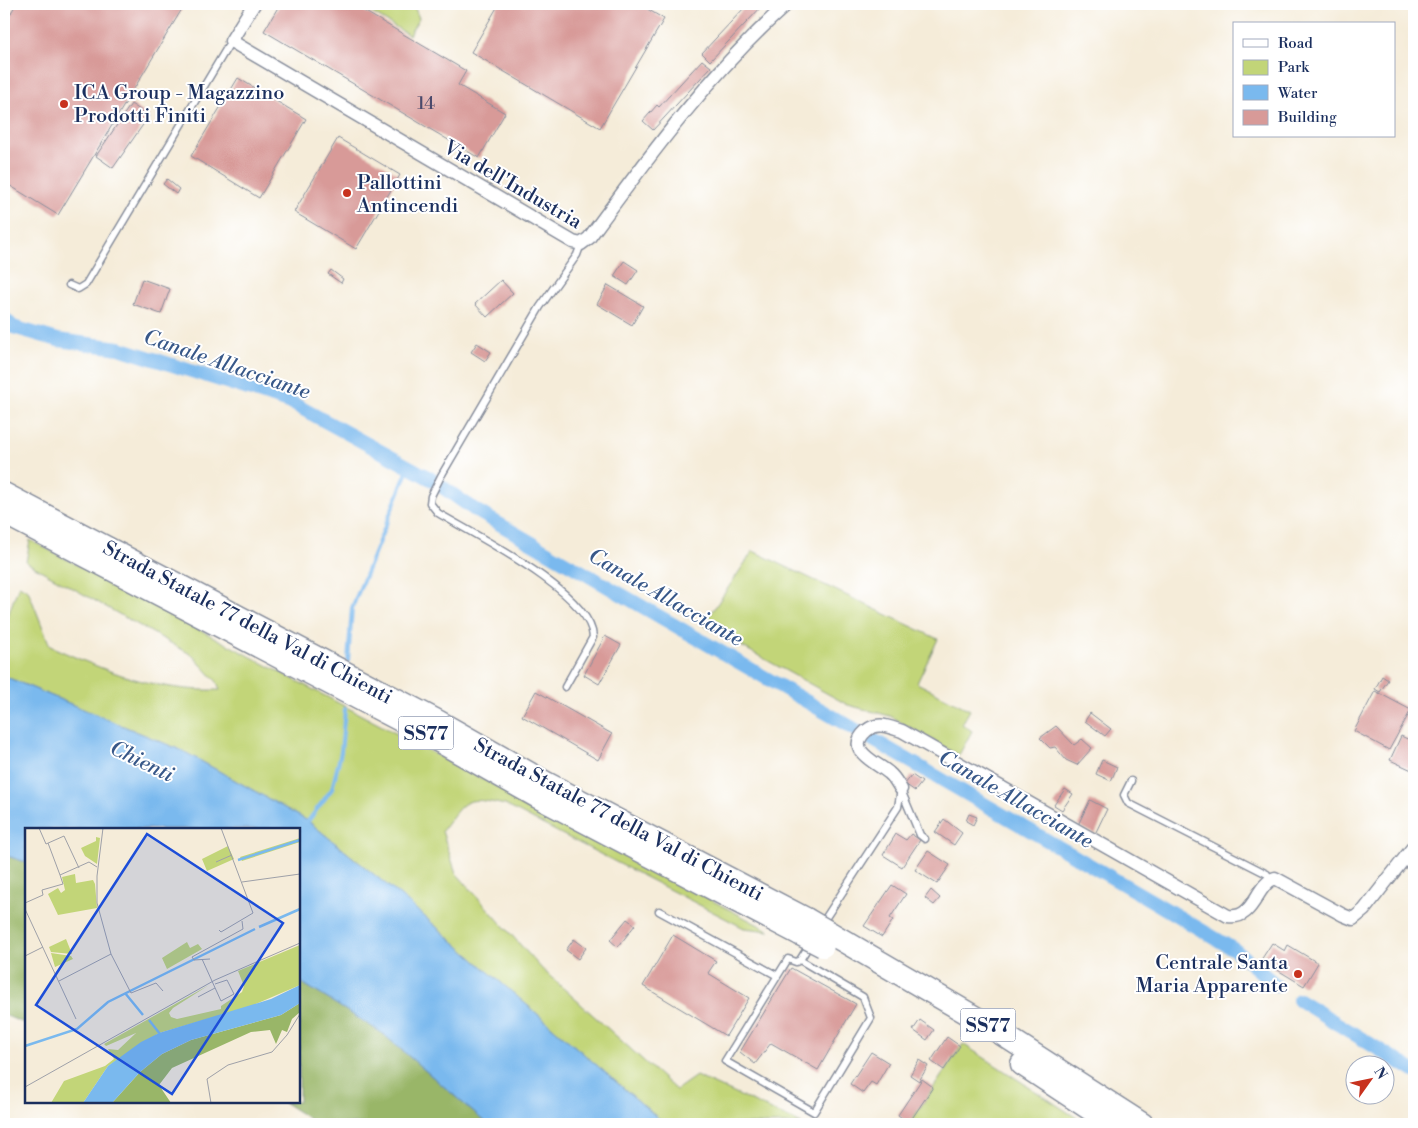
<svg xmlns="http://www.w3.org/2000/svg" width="1418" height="1128" font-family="'Libre Bodoni',serif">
<rect width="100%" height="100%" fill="#fff"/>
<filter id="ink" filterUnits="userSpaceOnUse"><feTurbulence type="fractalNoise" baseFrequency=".02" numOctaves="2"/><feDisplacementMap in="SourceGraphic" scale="10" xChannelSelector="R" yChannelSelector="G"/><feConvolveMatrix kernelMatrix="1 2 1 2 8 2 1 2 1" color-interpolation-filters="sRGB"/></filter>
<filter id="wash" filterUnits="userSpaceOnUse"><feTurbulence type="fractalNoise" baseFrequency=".0096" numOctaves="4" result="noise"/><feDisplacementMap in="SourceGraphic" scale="20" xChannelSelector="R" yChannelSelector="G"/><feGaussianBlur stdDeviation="1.12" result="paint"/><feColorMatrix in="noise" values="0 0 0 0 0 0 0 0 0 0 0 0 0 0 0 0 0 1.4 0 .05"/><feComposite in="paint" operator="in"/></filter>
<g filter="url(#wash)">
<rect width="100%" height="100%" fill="#f5ecd9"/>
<path fill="#c2d578" stroke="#6e826b" d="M357,4H413L419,18L409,35Z
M30,540L770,931L744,928L505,805C465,796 466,798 442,831L456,873L542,969L676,1090L696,1076L802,1124H665L403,898L308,821L183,751L4,676V626L19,585L28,590L50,646C107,672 157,692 220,690L217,682L192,655L26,562Z
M753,551L938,639L917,683L970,710L962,724L972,731L959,755L890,716L848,705L703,625Z
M963,1044L1086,1124H909Z"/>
<path fill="#99b668" stroke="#5a7263" d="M4,855L26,862V1024L4,1015Z
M299,981L382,1033L487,1124H317L283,1102H299Z"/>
<path fill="#7ab9ee" stroke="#4a74a6" d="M4,676L183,751L308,821L403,898L665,1124H487L382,1033L299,981V829H26V862L4,855Z"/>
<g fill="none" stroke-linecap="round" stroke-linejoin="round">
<path stroke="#7ab9ee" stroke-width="4" d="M348,661L352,608L409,467
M306,824L332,789L341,752L345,709"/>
<path stroke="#7ab9ee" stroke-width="14" d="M4,318L13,327L58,340L119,348L292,403L431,479L475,510L1154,902L1235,950L1276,985
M1299,1000L1414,1071"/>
</g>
<g id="blocks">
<path fill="#d89a98" d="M16,4H185L58,215L4,182V25Z
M280,4H352L466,71L458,85L505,113L479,158L264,31Z
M499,4H639L664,19L600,128L471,52Z
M741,4H764L710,61L702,53L745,7Z
M702,60L711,67L653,130L643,121L657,105L659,107Z
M238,78L306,119L259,198L191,156Z
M131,104L149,116L113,168L96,156Z
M338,138L400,175L356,249L294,212Z
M167,179L179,189L176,194L163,184Z
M624,261L638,270L628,285L614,276Z
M331,270L343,279L341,283L328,274Z
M142,279L170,289L161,314L133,304Z
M501,280L513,293L487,317L475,304Z
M608,285L643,306L632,325L597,304Z
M477,343L491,352L485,361L471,352Z
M605,636L621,645L599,684L584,675Z
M1382,676L1388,680L1380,692L1375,689Z
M536,691L612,734L598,760L522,716Z
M1375,691L1411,710L1389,750L1354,731Z
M1090,713L1111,729L1105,736L1085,721Z
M1056,726L1074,745L1082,739L1092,748L1077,765L1066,760L1055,747L1050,748L1040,738Z
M1401,736L1414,742V771L1390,760Z
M1102,760L1117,767L1111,781L1096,774Z
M912,775L922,782L915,791L905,784Z
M1065,789L1073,794L1062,810L1054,805Z
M1090,800L1107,809L1095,834L1078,825Z
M969,814L977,817L973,825L966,821Z
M944,819L962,833L954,845L935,832Z
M896,834L906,840L911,834L920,840L902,867L883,855Z
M928,851L950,865L937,884L915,870Z
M892,885L906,894L890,918L893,920L882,937L864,926Z
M931,890L940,898L934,905L925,898Z
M627,919L635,925L618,947L610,940Z
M673,935L716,961L708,973L749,998L726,1036L643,986Z
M574,939L586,948L578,959L566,950Z
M1272,943L1285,951L1288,945L1318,963L1304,986L1261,960Z
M791,968L856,1004L818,1070L771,1043L755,1064L740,1052Z
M920,1020L934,1030L927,1040L913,1030Z
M947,1037L960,1046L944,1070L931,1061Z
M871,1052L889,1063L876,1085L871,1082L863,1093L850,1084Z
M919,1060L928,1066L919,1081L910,1075Z
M922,1079L933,1087L909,1123L898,1115Z"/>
</g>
</g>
<g filter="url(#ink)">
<use href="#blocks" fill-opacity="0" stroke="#888e9c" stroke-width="1"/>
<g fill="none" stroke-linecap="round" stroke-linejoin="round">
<defs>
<path id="lane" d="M69,285L78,289L86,284L231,41
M565,687L593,637C591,593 475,535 438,513L430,503L431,496L441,476L540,307L577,255L581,244
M1131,781L1124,795L1128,803L1267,874L1271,879
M901,790L920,835L925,839
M659,911L776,975
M821,925L898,807L901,789
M788,959L796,962L800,960L863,997L871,1018L814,1112L725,1061Z
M800,960L810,944"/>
<path id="street" d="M254,4L231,41L573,242L581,244L589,238C650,155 710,73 787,4
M901,789C897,783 895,778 889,773C878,763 844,751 866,731C878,721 889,727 902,731L1228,916C1255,920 1255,885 1275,878L1343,915L1353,919L1364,910L1414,846"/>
<path id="highway" d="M4,494L439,722L546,783L806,919
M4,513L425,733L538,797L800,934
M830,933L988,1025L1142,1124
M1022,1064L1113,1124"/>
</defs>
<use href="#lane" stroke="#888e9c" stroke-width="9"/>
<use href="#street" stroke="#888e9c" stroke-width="15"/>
<use href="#highway" stroke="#888e9c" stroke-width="25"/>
<use href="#lane" stroke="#fff" stroke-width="6"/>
<use href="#street" stroke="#fff" stroke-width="12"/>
<use href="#highway" stroke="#fff" stroke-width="22"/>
<defs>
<path id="highway-bridge" d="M806,919L830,933
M800,934L823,946"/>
</defs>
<use href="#highway-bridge" stroke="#888e9c" stroke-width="25" stroke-linecap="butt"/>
<use href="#highway-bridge" stroke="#fff" stroke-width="22"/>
</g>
</g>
<g fill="#c8321e" stroke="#fff" stroke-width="2">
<circle cx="64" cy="104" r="5"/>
<circle cx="347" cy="193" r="5"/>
<circle cx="1298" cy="974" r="5"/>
</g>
<g text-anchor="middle" stroke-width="4" stroke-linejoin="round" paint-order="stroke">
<g font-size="18" fill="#4a4a6c">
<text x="426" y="109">14</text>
</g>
<g fill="#fff" stroke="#5f6d8e" stroke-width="1">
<rect x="398.5" y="716.5" width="55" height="33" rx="4"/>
<rect x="960.5" y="1008.5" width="55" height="33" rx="4"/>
</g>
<g font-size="19" font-weight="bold" fill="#1b2f5e">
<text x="426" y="740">SS77</text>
<text x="988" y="1032">SS77</text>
</g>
<g font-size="20" fill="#1b2f5e" stroke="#fff" text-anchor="start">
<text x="74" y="99">ICA Group - Magazzino<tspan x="74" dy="23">Prodotti Finiti</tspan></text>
<text x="357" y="189">Pallottini<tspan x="357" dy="23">Antincendi</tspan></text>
<text x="1288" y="969" text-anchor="end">Centrale Santa<tspan x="1288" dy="23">Maria Apparente</tspan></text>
</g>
<g font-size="20" fill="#1b2f5e" stroke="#fff">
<text transform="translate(513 184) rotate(30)" y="7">Via dell'Industria</text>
<text transform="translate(248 622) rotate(28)" y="7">Strada Statale 77 della Val di Chienti</text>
<text transform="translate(619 819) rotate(28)" y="7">Strada Statale 77 della Val di Chienti</text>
</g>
<g font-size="21" font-style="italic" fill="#385889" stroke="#fff">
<text transform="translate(227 364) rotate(19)" y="7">Canale Allacciante</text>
<text transform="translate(666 597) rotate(30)" y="7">Canale Allacciante</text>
<text transform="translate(142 761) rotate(26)" y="7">Chienti</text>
<text transform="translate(1016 799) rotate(30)" y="7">Canale Allacciante</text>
</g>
</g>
<g transform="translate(25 828)">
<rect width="275" height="275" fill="#f5ecd9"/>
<path d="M71,9L75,10L72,36L60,28L56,20L71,13ZM275,10V14L217,33L215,29ZM203,18L209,31L182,43L177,31ZM50,46L51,55L68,52L70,56L72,80L33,87L23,66L33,60L36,65L40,62L37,49ZM41,111L47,126L26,124L24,119ZM162,114L165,120L173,116L177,121L142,141L137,130ZM275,117V157L224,179L134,205L83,238L58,275H26L39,253L80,238L89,231L83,221L93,222L111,205L81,218L79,216L184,157L148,180L144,185L146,189L152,191L196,181V178L217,164L219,158L213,143ZM26,125L46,128L48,131L30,139Z" fill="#c2d578"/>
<path d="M275,175V184L267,191L262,204L257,202L251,216L245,202L226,204L147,240L134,257L146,275H87L115,244L137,226L166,212L256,187Z" fill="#99b668"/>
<path d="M275,157V175L256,187L166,212L137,226L115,244L87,275H58L83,238L116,214L134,205L246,171Z" fill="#7ab9ee"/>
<path fill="none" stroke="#7ab9ee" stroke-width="2.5" d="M213,32L275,12M234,99L275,81M100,165L118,187M124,192L135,206M0,218L52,201L83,174L230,101"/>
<path fill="none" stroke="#9ea0a8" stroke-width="1" d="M14,0L21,16L39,8L54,40M23,15L35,47L64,34L72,39M191,34L207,27M217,54L275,46M0,75L18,67L17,62L38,56L35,47M0,81L51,191M194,102L196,104L228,85L196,0M86,126L106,165L131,155L138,163M0,128L18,119M177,131L196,173L209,166L202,152L190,156M185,131L169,132L167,129L218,101L217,93M34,153L86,126L72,75V48L78,0M173,169L190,160M0,259L190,152L275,115M186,275L182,251L203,237L247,224L262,207L275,186"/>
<path fill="#1d4ed8" fill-opacity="0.15" stroke="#1d4ed8" stroke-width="2.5" d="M122,6L258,95L147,266L11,177Z"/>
<rect width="275" height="275" fill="none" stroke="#1b2f5e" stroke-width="2.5"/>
</g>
<rect width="1418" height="1128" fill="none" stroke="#fff" stroke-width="20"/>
<rect x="1233" y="22" width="162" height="115" fill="#ffffff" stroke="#a4acbf"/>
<rect x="1243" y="39" width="25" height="8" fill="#ffffff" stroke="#a4acbf"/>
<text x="1278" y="48" font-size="15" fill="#1b2f5e">Road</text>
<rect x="1243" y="60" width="25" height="15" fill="#c2d578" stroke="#a4acbf"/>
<text x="1278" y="72" font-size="15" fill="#1b2f5e">Park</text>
<rect x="1243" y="85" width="25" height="15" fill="#7ab9ee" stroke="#a4acbf"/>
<text x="1278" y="98" font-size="15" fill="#1b2f5e">Water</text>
<rect x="1243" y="110" width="25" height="15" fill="#d89a98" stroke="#a4acbf"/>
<text x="1278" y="122" font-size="15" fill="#1b2f5e">Building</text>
<g transform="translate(1370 1080) rotate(57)"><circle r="24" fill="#ffffff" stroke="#a4acbf"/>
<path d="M0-4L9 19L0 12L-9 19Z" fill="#c8321e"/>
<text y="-8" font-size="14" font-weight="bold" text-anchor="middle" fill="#1b2f5e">N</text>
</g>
</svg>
